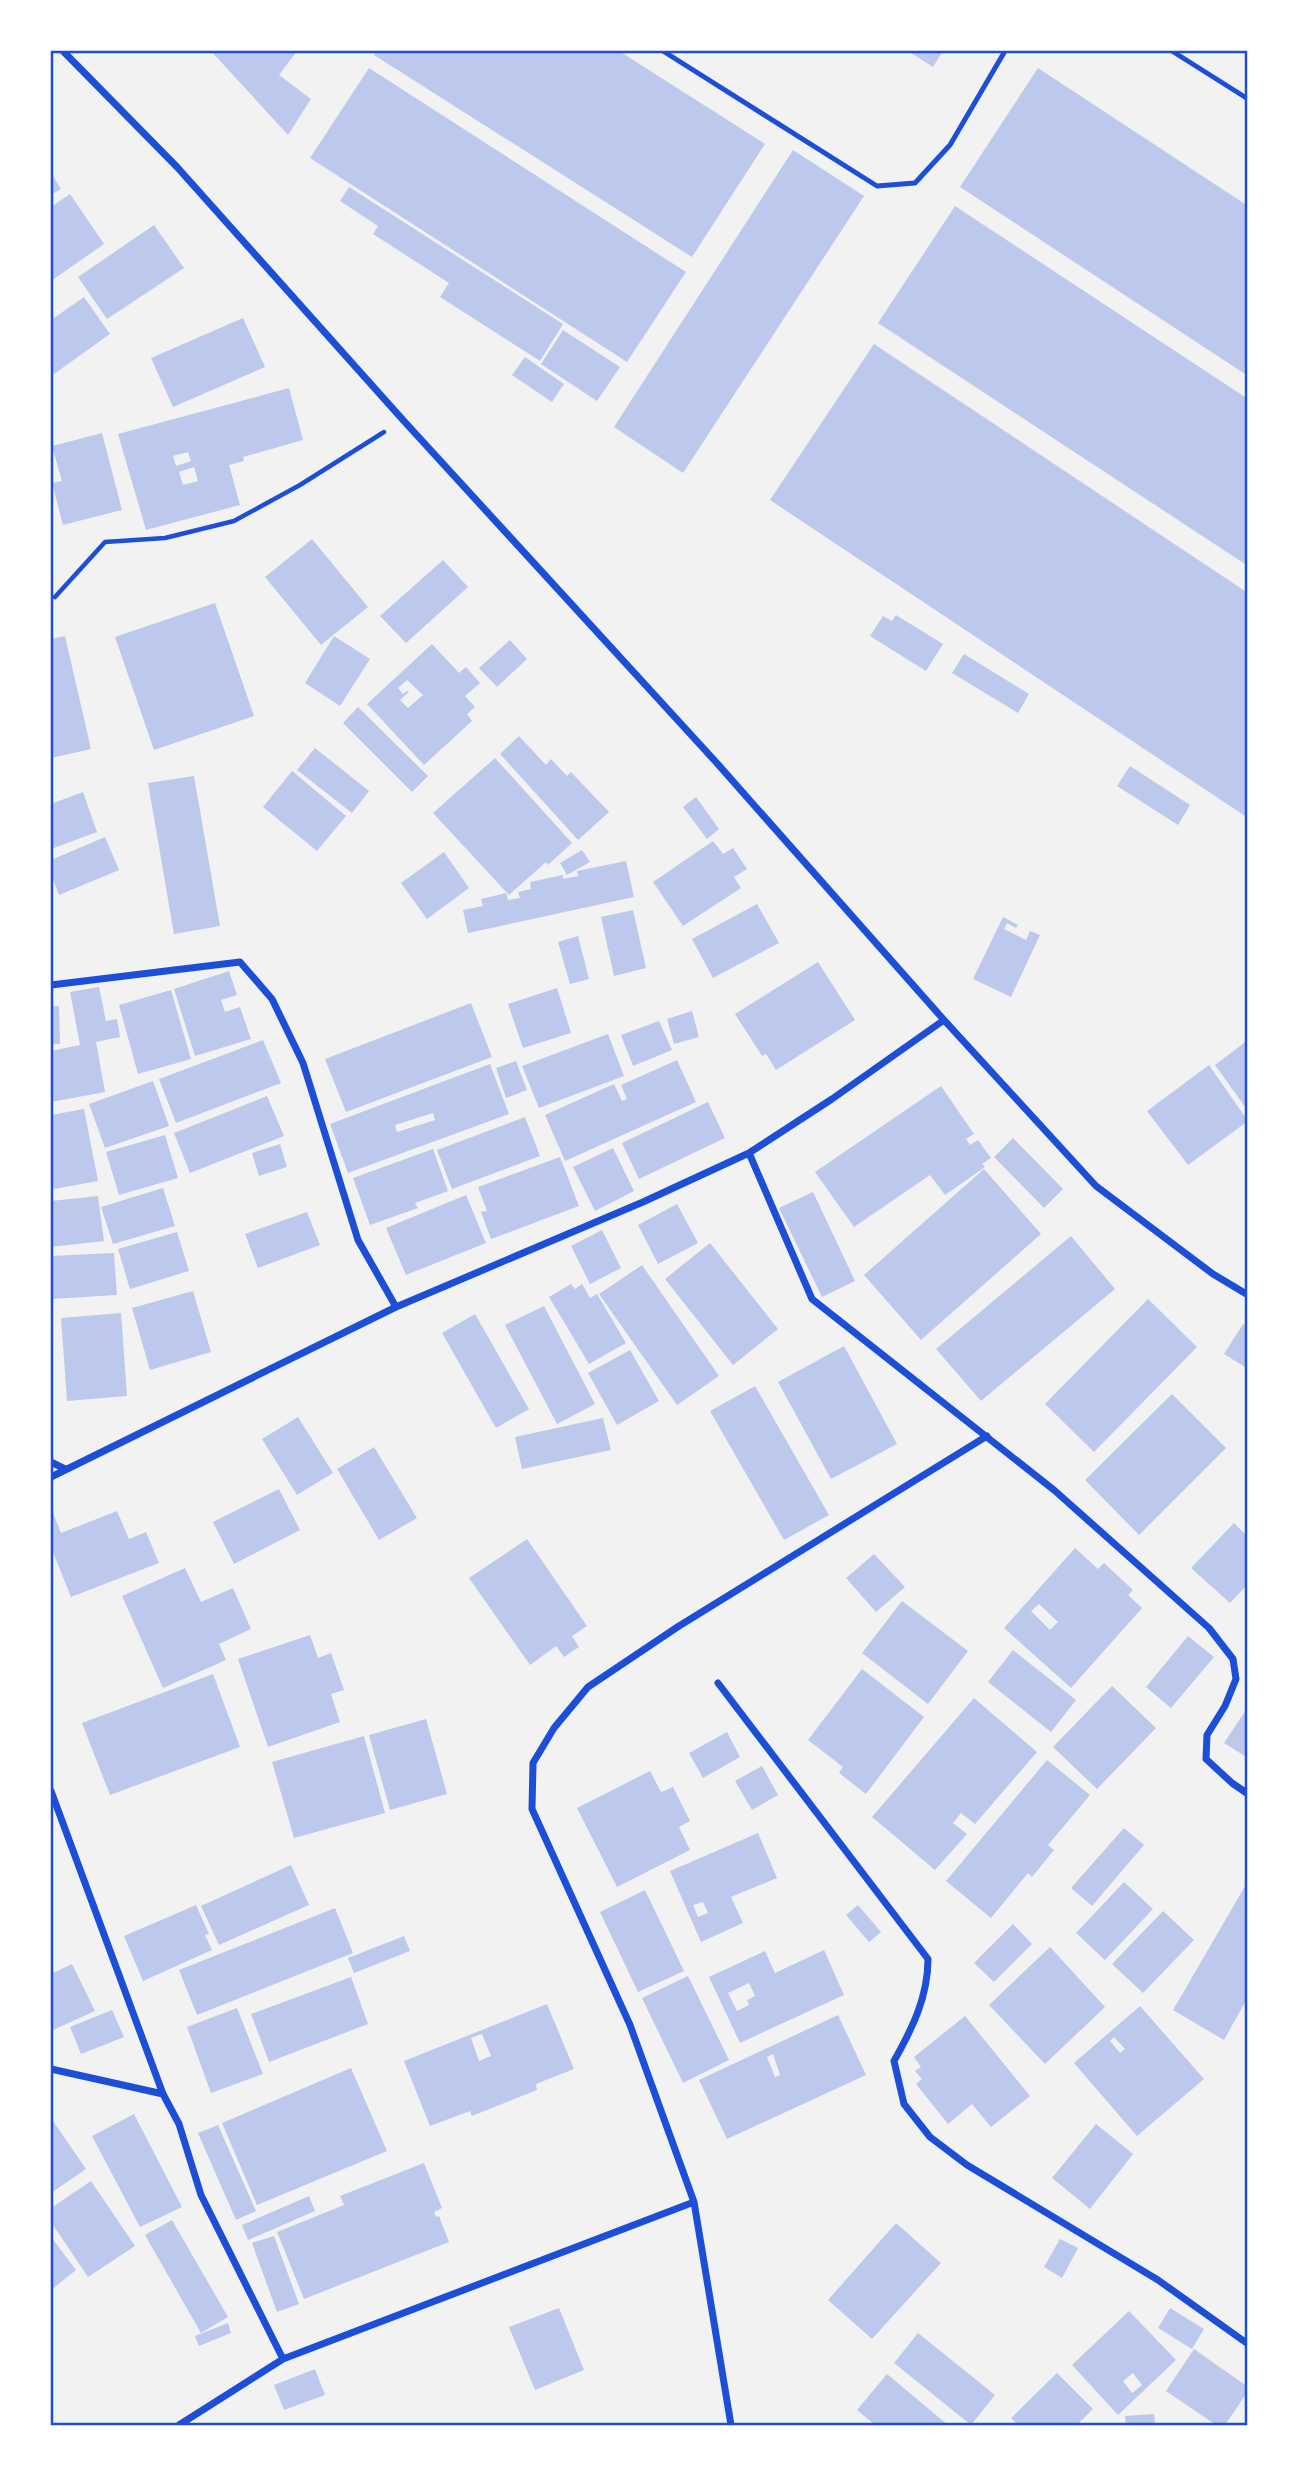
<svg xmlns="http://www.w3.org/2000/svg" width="1299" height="2476" font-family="Merriweather,serif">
<rect width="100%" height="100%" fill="#f2f2f2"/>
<path fill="#bdc9ec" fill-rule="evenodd" d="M211,51H297L279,75L311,99L288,135Z
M376,51H619L765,144L692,257L374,55Z
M908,51H943L933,67Z
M369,68L686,272L627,362L310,158Z
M1038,68L1248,206V376L960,187Z
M793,150L864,196L683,473L614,427Z
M51,173L61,189L51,195Z
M349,187L563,324L540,361L440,297L449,283L373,234L378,226L340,201Z
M70,194L104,244L51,281V207Z
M955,206L1248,399V566L878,323Z
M154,225L184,268L107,319L78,277Z
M84,297L110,334L54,374L51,370V320Z
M243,318L265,367L173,407L151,358Z
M563,330L620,367L597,401L541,364Z
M874,344L1248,593V818L770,500Z
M525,357L564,384L552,402L512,375Z
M289,388L303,440L243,457L244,461L229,465L240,505L146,530L118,434ZM188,452L191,461L176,466L173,456ZM194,467L198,481L183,485L179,472Z
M102,433L122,510L63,525L52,483L62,481L52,446Z
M312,539L368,607L321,645L265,577Z
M443,560L468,587L406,643L380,616Z
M215,603L254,716L154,750L115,637Z
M896,615L943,644L926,671L870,636L883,616L892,621Z
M65,636L91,749L51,758V639Z
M334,636L370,659L340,706L305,683Z
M510,640L527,659L497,687L479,668Z
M432,644L459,673L466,667L480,683L465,696L475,707L467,714L472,721L424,765L367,704ZM407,680L423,695L408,708L400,700L409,692L407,691L403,694L398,688Z
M964,654L1029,694L1018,713L952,673Z
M358,707L428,776L412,792L343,723Z
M519,736L546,765L551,759L567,776L571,772L609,812L578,840L500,754Z
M315,748L369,791L352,813L297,770Z
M495,758L572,843L548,865L546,862L509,895L433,813Z
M1130,766L1190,805L1178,825L1117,786Z
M292,771L346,816L317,851L263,807Z
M194,776L220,926L174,934L148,783Z
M83,792L97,832L51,849V804Z
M696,797L719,829L707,839L683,807Z
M105,837L119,870L59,895L51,874V860Z
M713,841L723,854L733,848L747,869L734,877L741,888L683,926L653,882Z
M582,850L590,862L567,875L560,863Z
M444,852L469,888L427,919L401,883Z
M626,861L634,897L468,933L463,910L483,906L481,899L506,893L508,900L520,898L518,892L531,889L530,882L563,875V879L578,876L577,871Z
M757,904L779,943L713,978L692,939Z
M633,910L646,968L614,976L601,917Z
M1003,917L1018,925L1016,928L1007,923L1004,929L1026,940L1030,931L1040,935L1011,997L973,979Z
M578,936L589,979L570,984L558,942Z
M818,962L855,1020L776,1070L766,1054L762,1056L735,1014Z
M229,971L237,995L221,1000L225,1012L240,1007L251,1039L195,1056L174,989Z
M99,987L106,1021L117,1019L120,1037L96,1042L105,1092L51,1102V1051L80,1045L70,992Z
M557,988L571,1033L523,1048L508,1004Z
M171,990L191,1059L138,1074L119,1005Z
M471,1003L492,1057L346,1112L325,1059Z
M51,1006H59L60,1044H51Z
M692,1011L699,1037L674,1044L667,1019Z
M659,1021L672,1050L633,1066L621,1035Z
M608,1034L624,1076L539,1108L522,1066Z
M263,1040L281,1083L176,1123L159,1079Z
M1248,1040V1111L1215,1065Z
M677,1060L696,1102L565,1161L545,1115L614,1084L622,1101L627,1099L621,1085Z
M516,1061L527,1090L506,1098L496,1068Z
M490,1064L509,1114L348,1173L330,1124ZM433,1113L435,1120L397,1132L395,1125Z
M1209,1065L1248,1121L1188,1165L1147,1111Z
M153,1081L169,1126L105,1148L89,1104Z
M941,1086L974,1134L966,1139L970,1145L978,1140L991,1158L982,1164L985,1167L945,1195L930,1175L854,1227L815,1172Z
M267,1096L284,1136L190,1173L174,1133Z
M708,1102L725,1138L639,1179L622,1143Z
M84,1109L98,1181L54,1189L51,1170V1115Z
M525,1117L540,1156L452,1189L437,1150Z
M165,1135L178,1178L119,1195L106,1152Z
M1013,1138L1063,1189L1044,1208L994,1157Z
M280,1144L287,1167L259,1176L252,1153Z
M613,1148L634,1191L595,1211L573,1167Z
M433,1149L448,1191L415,1203L418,1208L370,1225L353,1178Z
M560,1157L579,1206L491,1239L481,1212L487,1211L478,1187Z
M984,1169L1041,1234L921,1340L864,1275Z
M163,1188L175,1226L113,1244L101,1207Z
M813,1192L855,1281L822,1297L779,1208Z
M466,1195L486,1243L406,1275L386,1228Z
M98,1196L104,1241L51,1247V1201Z
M677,1204L698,1243L658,1264L638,1225Z
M307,1212L320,1245L258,1268L245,1234Z
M602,1230L621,1268L590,1284L571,1246Z
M177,1232L189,1271L130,1289L118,1249Z
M1071,1236L1115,1289L981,1401L936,1349Z
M710,1243L778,1329L733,1365L665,1279Z
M114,1253L117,1295L51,1299V1256Z
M642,1265L719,1376L677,1405L599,1294Z
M571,1284L575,1289L582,1284L590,1298L597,1294L626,1343L589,1364L549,1297Z
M193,1291L211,1352L150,1370L132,1308Z
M1148,1299L1197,1347L1094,1452L1045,1404Z
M544,1306L595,1404L557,1424L505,1325Z
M121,1313L127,1396L67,1401L61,1318Z
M475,1314L529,1409L496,1428L442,1333Z
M1243,1324L1248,1327V1369L1224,1354Z
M844,1346L897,1444L831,1479L778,1382Z
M630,1350L659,1401L617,1425L588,1373Z
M755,1386L829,1515L784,1540L710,1411Z
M1172,1394L1226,1448L1139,1535L1085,1480Z
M298,1417L333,1473L297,1495L262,1439Z
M603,1418L611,1450L522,1469L515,1437Z
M374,1447L417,1518L379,1540L337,1469Z
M279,1489L300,1530L234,1564L213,1522Z
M51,1508L61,1533L117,1511L129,1539L146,1532L159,1563L71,1597L51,1547Z
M1234,1523L1248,1537V1584L1230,1603L1191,1568Z
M527,1539L587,1626L572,1636L579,1647L564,1657L556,1646L530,1665L469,1578Z
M1075,1548L1098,1569L1104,1563L1133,1590L1128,1595L1142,1608L1071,1688L1004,1628ZM1039,1604L1058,1622L1050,1630L1031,1611Z
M874,1554L905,1587L876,1612L846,1578Z
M185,1568L201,1602L233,1588L251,1629L219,1644L226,1660L163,1688L122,1596Z
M902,1601L968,1651L928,1704L862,1653Z
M310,1635L318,1658L331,1653L344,1690L331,1694L340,1722L268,1747L238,1659Z
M1188,1636L1214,1657L1171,1708L1146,1687Z
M1013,1650L1076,1700L1051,1732L988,1682Z
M862,1669L924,1717L866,1794L839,1773L843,1767L808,1740Z
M213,1674L240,1747L110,1795L82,1723Z
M1112,1686L1156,1728L1097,1789L1053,1747Z
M974,1698L1037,1752L975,1824L961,1813L953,1823L967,1834L935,1870L872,1817Z
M1248,1707V1758L1224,1743Z
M426,1719L447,1794L390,1810L369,1735Z
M727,1732L740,1757L703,1778L689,1753Z
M364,1736L385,1813L294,1838L272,1762Z
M1047,1760L1090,1795L1048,1845L1054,1850L1032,1877L1028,1873L991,1918L946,1881Z
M762,1766L778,1795L752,1810L735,1781Z
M650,1771L661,1792L673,1787L690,1821L679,1827L690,1850L617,1887L577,1808Z
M1124,1828L1144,1845L1092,1906L1071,1888Z
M758,1833L777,1878L731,1897L743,1923L701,1942L670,1871ZM703,1902L708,1913L698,1917L693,1905Z
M291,1865L309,1905L219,1945L201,1906Z
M1248,1881V1997L1224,2040L1173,2010Z
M1124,1882L1153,1909L1105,1960L1076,1933Z
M645,1890L684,1971L638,1992L600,1912Z
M196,1905L209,1934L205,1935L212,1950L143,1981L124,1936Z
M858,1905L881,1932L869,1942L846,1915Z
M335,1908L353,1953L197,2015L179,1970Z
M1163,1911L1194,1940L1143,1993L1112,1964Z
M1013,1924L1032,1944L994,1982L974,1963Z
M404,1936L410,1951L354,1973L348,1958Z
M1050,1947L1105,2007L1045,2064L989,2005Z
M824,1950L844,1995L740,2043L709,1977L765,1951L775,1973ZM749,1983L755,1996L747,2000L749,2005L737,2011L728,1993Z
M72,1964L95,2011L51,2031V1974Z
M688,1976L729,2060L683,2083L642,1998Z
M351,1977L368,2024L269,2062L251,2014Z
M547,2004L574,2069L536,2084L537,2090L472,2116L470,2111L430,2126L404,2061ZM482,2034L491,2056L479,2061L471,2038Z
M1140,2006L1204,2079L1137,2136L1074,2063ZM1114,2037L1125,2049L1120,2053L1110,2041Z
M237,2008L263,2074L211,2093L187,2027Z
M112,2010L124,2037L81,2054L70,2027Z
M838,2015L866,2075L727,2139L699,2080ZM773,2054L780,2075L775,2077L767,2057Z
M965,2016L1030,2096L991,2127L972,2104L948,2124L916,2084L922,2079L915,2071L921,2067L914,2057Z
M351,2068L387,2151L257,2205L222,2123Z
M134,2114L182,2207L140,2227L92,2136Z
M51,2118L86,2169L51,2193Z
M1096,2124L1133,2154L1090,2209L1052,2178Z
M218,2125L256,2211L236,2220L198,2133Z
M424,2163L442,2208L434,2212L436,2217L439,2216L449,2242L304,2299L277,2232L344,2205L340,2196Z
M91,2181L135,2246L88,2277L51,2222V2208Z
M309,2196L315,2211L248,2240L242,2225Z
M172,2220L228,2317L201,2333L145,2235Z
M896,2223L941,2263L872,2339L828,2300Z
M274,2236L299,2304L277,2312L252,2243Z
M51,2237L76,2270L51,2290Z
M1060,2239L1078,2248L1062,2278L1044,2267Z
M559,2308L584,2370L535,2390L509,2327Z
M1170,2308L1204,2329L1192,2349L1158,2328Z
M1129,2311L1176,2360L1118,2415L1072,2365ZM1133,2373L1142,2385L1132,2393L1123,2381Z
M228,2323L231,2333L199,2346L195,2336Z
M918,2333L995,2395L971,2425L894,2363Z
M1194,2349L1248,2387V2391L1225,2425H1216L1166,2391Z
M315,2369L325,2395L284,2410L274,2385Z
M1057,2373L1093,2409L1077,2425H1018L1011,2418Z
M887,2374L948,2425H875L857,2410Z
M1154,2414L1155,2425H1126L1125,2416Z"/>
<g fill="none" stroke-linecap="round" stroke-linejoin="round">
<path stroke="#1d4ed8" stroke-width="4.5" d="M55,597L105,542L165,538L234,521L300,485L384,432"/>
<path stroke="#1d4ed8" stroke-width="5" d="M663,51L877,186L915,183L950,145L1005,51
M1172,51L1248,99"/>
<path stroke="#1d4ed8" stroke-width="7" d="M63,51L177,167L403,420L715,761L944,1020L1096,1186L1213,1274L1248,1295
M51,985L240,962L272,999L303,1063L358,1240L396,1307
M749,1153L812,1299L1054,1490L1209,1628L1233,1659L1236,1679L1225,1706L1207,1735L1206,1759L1232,1783L1248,1794
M51,1462L65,1469
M51,1477L396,1307L643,1202L749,1153L832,1099L944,1020
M718,1683L928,1959C928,1997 912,2029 894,2061L904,2104L930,2137L967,2165L1158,2280L1248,2344
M51,1791L163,2094
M51,2069L163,2094L179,2124L201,2195L283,2359
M179,2425L283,2359L694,2202
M731,2425L694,2202L630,2025L532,1809L533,1763L554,1728L588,1687L679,1626L987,1436"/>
</g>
<rect width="1299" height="2476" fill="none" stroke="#ffffff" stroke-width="105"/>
<rect x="52" y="52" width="1194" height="2372" fill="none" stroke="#1d4ed8" stroke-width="2.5"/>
</svg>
